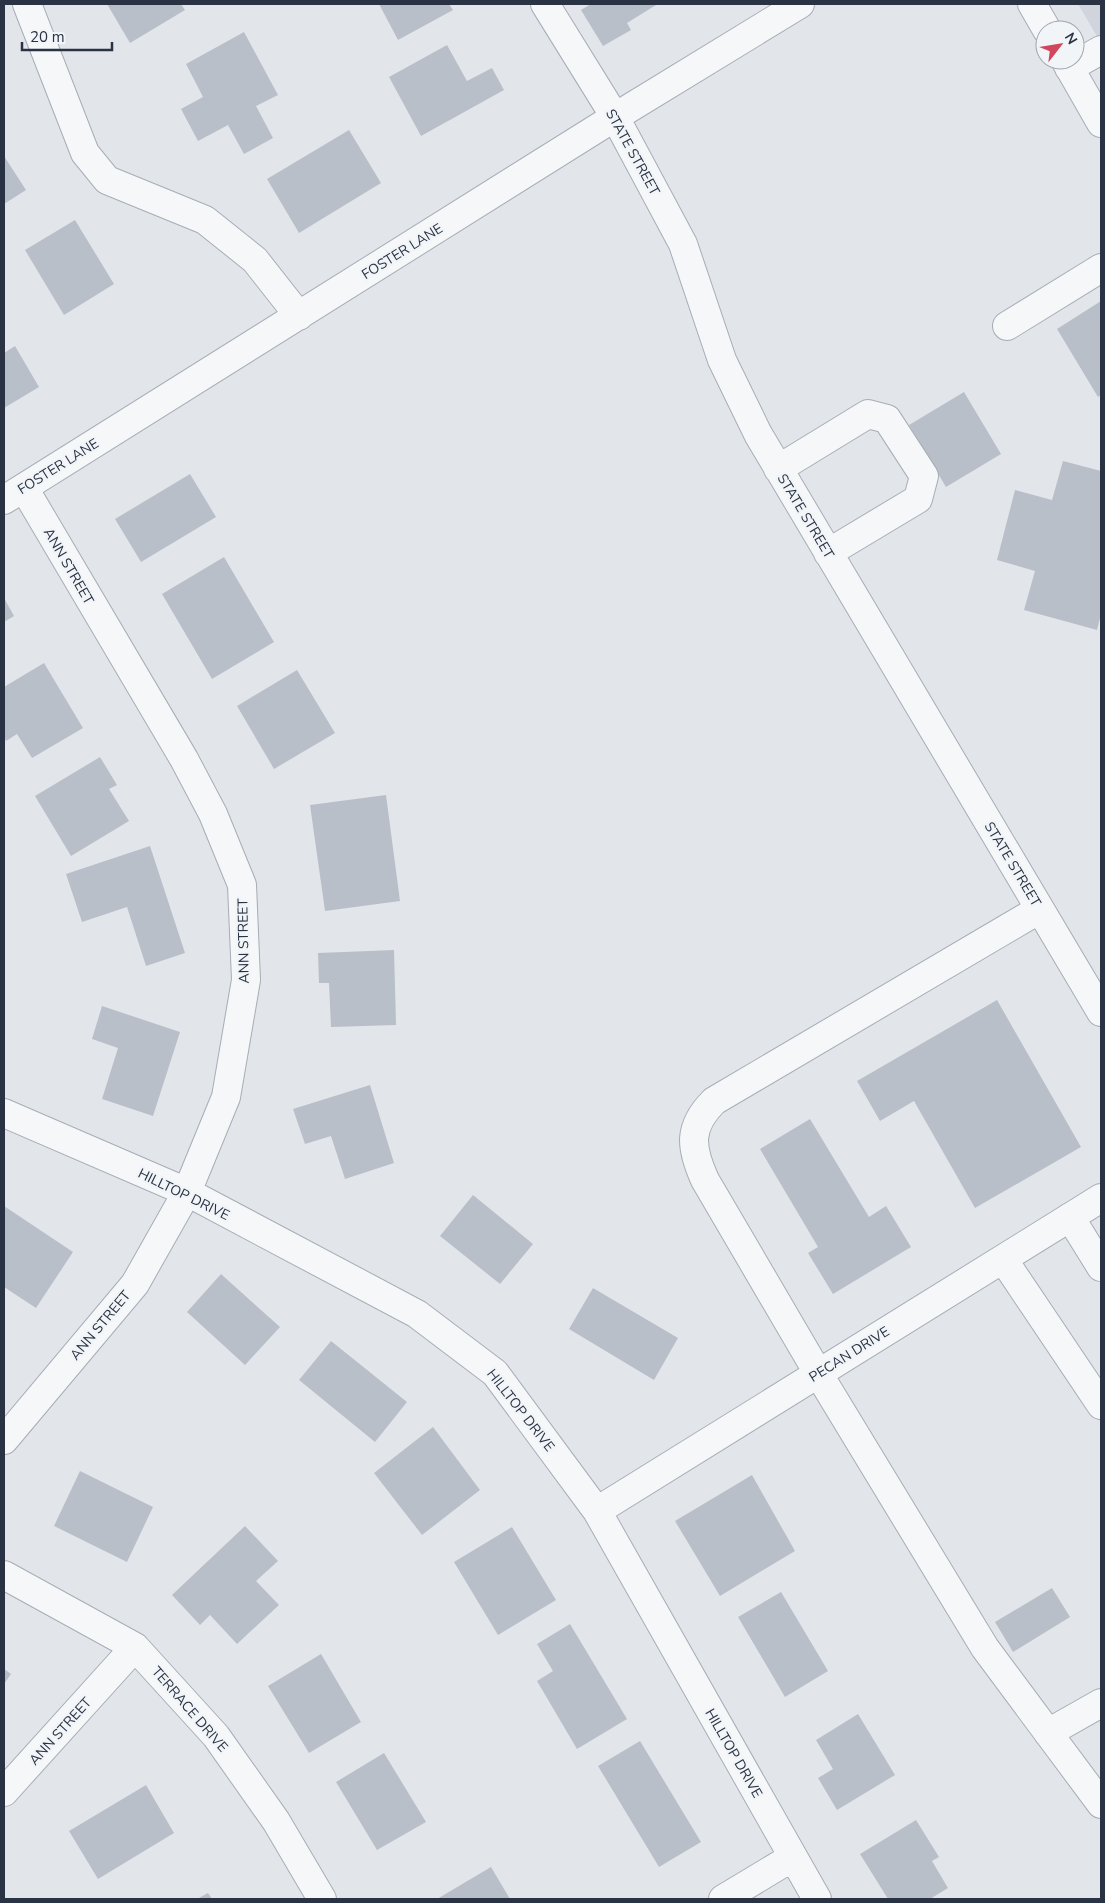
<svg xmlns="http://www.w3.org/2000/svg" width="1105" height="1903" font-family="'Nunito Sans',sans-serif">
<rect width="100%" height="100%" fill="#e2e6eb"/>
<path fill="#d0d5dd" d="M1078,4H1101V43Z"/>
<path fill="#b9bfc9" d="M107,4H181L185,10L130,43Z
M379,4H449L453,10L398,40Z
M591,4H655L656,5L627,23L631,30L603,46L581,10Z
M244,32L278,95L256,106L273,138L244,154L228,125L198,141L181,109L203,97L186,64Z
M447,45L467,81L492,68L504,90L421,136L389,77Z
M349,130L381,183L299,233L267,179Z
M4,156L26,190L4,204Z
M75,220L114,284L64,315L25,250Z
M1101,301V395L1098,397L1057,329Z
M15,346L39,387L4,408V353Z
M964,392L1001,454L946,487L909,425Z
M1063,461L1101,471V614L1097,630L1024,610L1035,571L997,560L1015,490L1052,500Z
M190,474L216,517L141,562L115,519Z
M224,557L274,642L212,679L162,594Z
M4,598L14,616L4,622Z
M44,663L83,728L32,758L17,734L6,741L4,737V687Z
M297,670L335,733L274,769L237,706Z
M100,757L117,785L109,789L129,821L71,856L35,796Z
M386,795L400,901L325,911L310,805Z
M150,846L185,953L146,966L127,907L82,922L66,874Z
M394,950L396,1025L331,1027L329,983H319L318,953Z
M997,1000L1081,1147L975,1208L914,1101L880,1121L857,1081Z
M102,1006L180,1032L153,1116L102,1099L118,1048L92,1039Z
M370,1085L394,1163L345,1179L331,1136L305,1144L293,1109Z
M810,1119L869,1217L886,1206L911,1247L833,1294L808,1253L818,1247L760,1149Z
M473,1195L533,1244L500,1284L440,1236Z
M4,1206L73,1252L36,1308L4,1287Z
M221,1274L280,1327L245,1365L187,1312Z
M593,1288L678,1338L654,1380L569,1329Z
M331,1341L407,1402L375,1442L299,1380Z
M433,1427L480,1490L422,1535L374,1473Z
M80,1471L153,1507L127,1562L54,1526Z
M752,1475L795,1551L720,1596L675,1521Z
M245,1526L278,1561L256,1581L279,1605L237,1644L210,1615L200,1625L172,1595Z
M512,1527L556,1600L498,1635L454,1562Z
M1052,1588L1070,1617L1013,1652L995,1622Z
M781,1592L828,1671L785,1697L738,1617Z
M570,1624L627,1719L577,1749L537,1681L553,1671L537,1644Z
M321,1654L361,1722L309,1753L268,1686Z
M4,1669L11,1674L4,1684Z
M858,1714L895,1775L837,1810L818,1778L833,1769L816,1740Z
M640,1741L701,1842L659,1867L598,1766Z
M384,1753L426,1822L377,1850L336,1782Z
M146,1785L174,1833L98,1879L69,1831Z
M916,1820L939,1857L932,1861L948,1888L930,1899H888L860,1854Z
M491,1867L510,1899H437Z
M208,1893L212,1899H197Z"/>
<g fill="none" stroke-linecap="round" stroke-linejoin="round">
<defs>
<path id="minor" d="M27,4L85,153L107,180L205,220L255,260L299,316
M545,4L615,117L683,244L722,360L758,434L1101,1012
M1032,4L1047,30
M1065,60L1101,123
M1069,68L1101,50
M1007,326L1101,268
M778,469L868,414L887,419L924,476L918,499L828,553
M4,500L615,117L800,4
M1040,909L714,1101C688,1127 690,1147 705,1180L818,1373L985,1648L1101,1804
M4,1113L187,1192L417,1314L495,1373L597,1511L817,1899
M1070,1217L1101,1267
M1003,1259L1101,1405
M4,1440L135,1284L187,1192L226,1097L246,980L242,885L213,814L184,759L24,488
M597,1511L1101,1198
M4,1575L135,1647L216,1736L276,1821L322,1899
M1048,1733L1101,1703
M4,1792L135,1647
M723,1899L793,1857"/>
</defs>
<use href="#minor" stroke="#a7adb6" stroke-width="30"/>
<use href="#minor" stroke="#f5f7f9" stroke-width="28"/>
</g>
<g text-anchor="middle" stroke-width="4.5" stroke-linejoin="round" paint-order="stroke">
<g font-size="14" fill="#2a3344" stroke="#f2f5f8">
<text transform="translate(633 152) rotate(61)" y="5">STATE STREET</text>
<text transform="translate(402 251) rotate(-32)" y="5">FOSTER LANE</text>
<text transform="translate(58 466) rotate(-32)" y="5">FOSTER LANE</text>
<text transform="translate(806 516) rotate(59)" y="5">STATE STREET</text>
<text transform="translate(69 566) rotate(60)" y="5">ANN STREET</text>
<text transform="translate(1013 864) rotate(59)" y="5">STATE STREET</text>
<text transform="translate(243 941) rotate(-91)" y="5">ANN STREET</text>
<text transform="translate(184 1194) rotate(26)" y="5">HILLTOP DRIVE</text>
<text transform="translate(100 1325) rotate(-50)" y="5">ANN STREET</text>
<text transform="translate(849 1354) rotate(-32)" y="5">PECAN DRIVE</text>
<text transform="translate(521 1410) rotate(52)" y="5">HILLTOP DRIVE</text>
<text transform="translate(190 1709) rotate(49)" y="5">TERRACE DRIVE</text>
<text transform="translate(60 1731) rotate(-48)" y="5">ANN STREET</text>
<text transform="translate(734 1753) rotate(60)" y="5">HILLTOP DRIVE</text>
</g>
</g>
<rect width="1105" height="1903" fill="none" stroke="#2a3344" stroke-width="10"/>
<g transform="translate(1060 45) rotate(59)"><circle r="24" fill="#f2f5f8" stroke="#a2a7b0"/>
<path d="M0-4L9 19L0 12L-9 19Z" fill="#d1465c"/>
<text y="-8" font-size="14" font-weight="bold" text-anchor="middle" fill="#2a3344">N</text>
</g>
<path d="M22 42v8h90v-8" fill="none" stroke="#2a3344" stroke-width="2.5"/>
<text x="30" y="42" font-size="15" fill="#2a3344" stroke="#f2f5f8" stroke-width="4" paint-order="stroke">20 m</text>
</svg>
